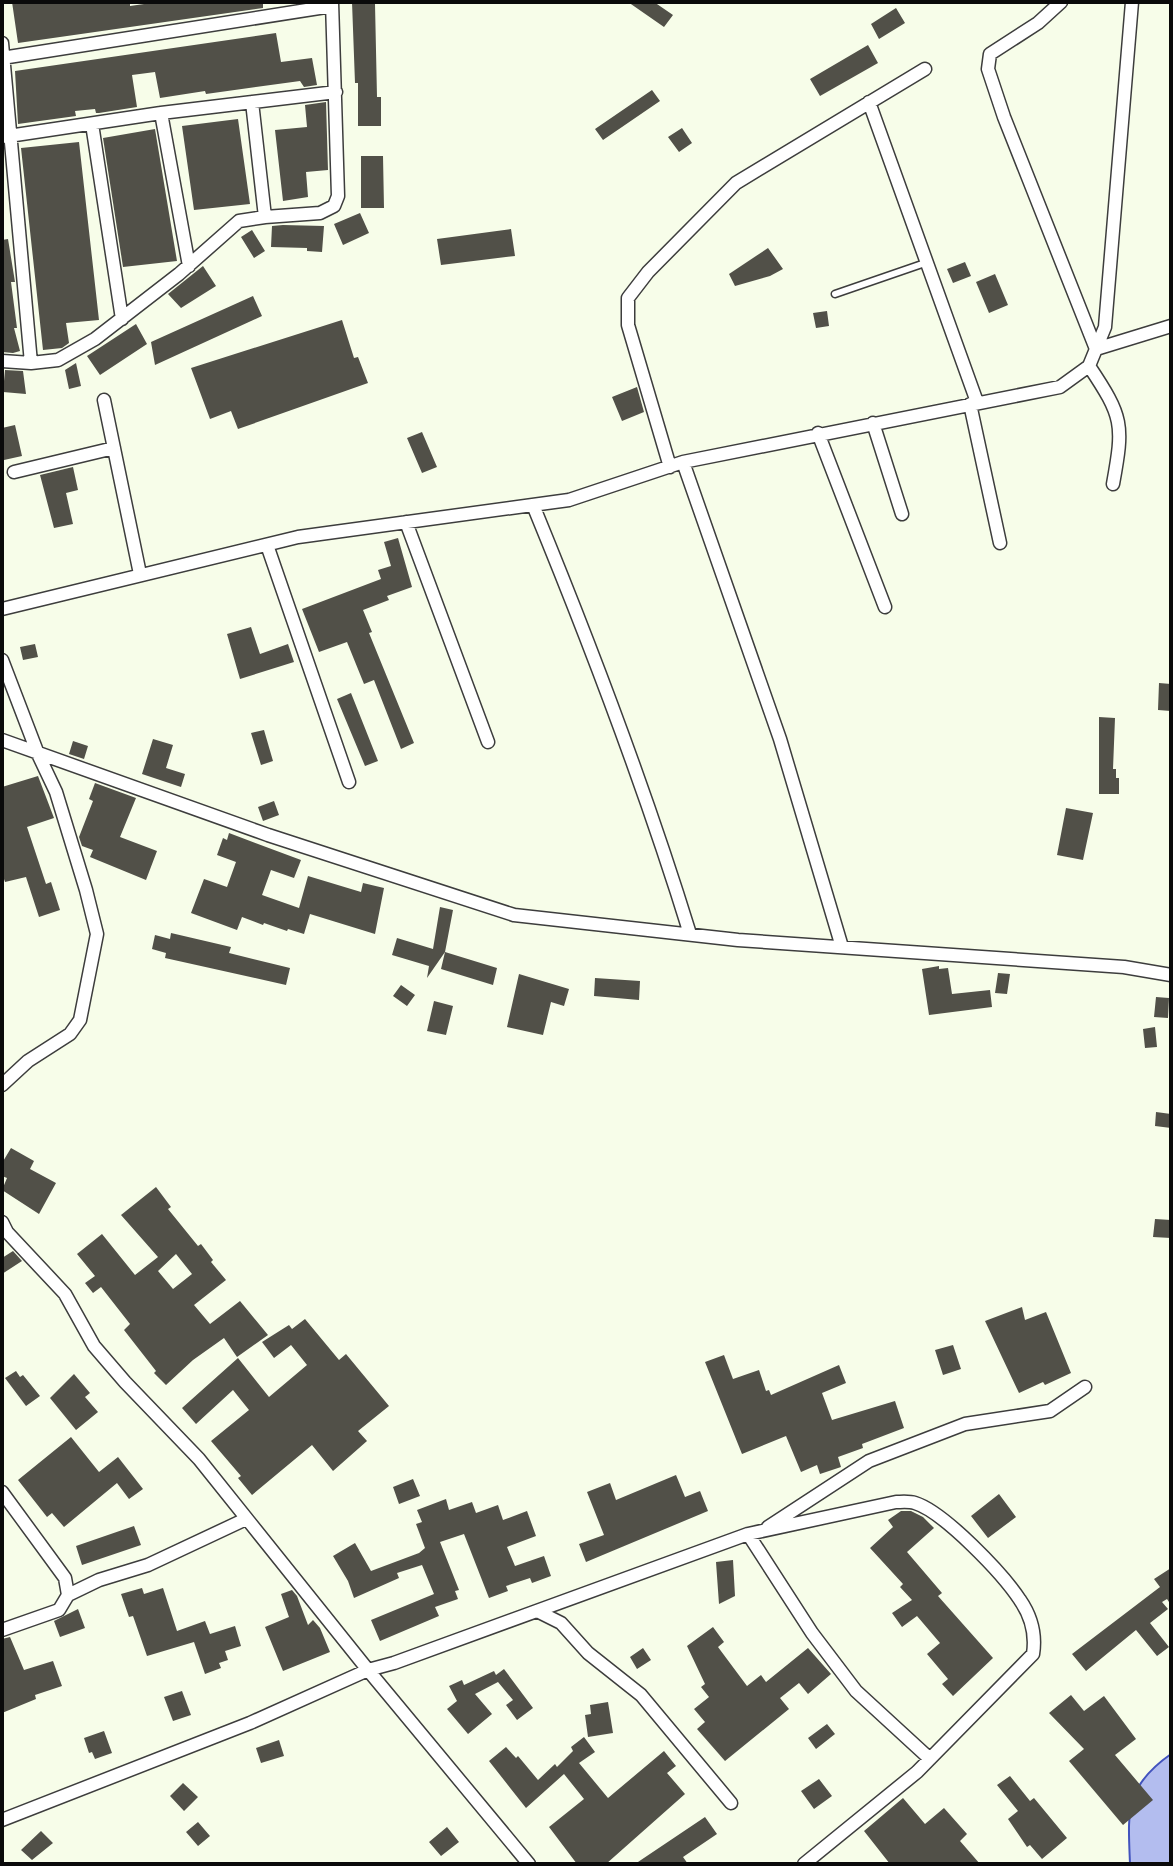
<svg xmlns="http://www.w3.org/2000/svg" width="1173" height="1866" font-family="'Crimson Pro',serif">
<rect width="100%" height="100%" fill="#f7fde9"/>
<path fill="#b3bdef" stroke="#4253be" stroke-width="2" d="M1171,1754V1864H1130C1128,1812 1124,1787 1171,1754Z"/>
<path fill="#515048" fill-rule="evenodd" d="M12,2H130V6L158,2H263V8L18,43Z
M352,2L375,4L377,97H381V126H358V83H355Z
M628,2H654L673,15L664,27Z
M896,8L905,23L879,39L871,24Z
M276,33L281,62L312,58L317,85L304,87L300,81L206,94L205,91L160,98L155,72L132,75L137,107L99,113H96L95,109L75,111L76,116L18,124L15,71Z
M868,45L878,63L820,96L810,79Z
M652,90L660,101L603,140L595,129Z
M326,102L328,170L306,172L308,197L283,201L275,130L307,127L305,105Z
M238,119L250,204L194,210L182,126Z
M682,128L692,143L679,152L668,137Z
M155,129L177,261L123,267L103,138Z
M79,142L99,320L66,323L69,343L62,348L43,350L21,148Z
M361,156H383L384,208H361Z
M360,213L369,233L343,245L334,224Z
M283,225L324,226L322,252L307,251V248L271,247L272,226Z
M511,229L515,256L441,265L437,239Z
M252,230L265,251L254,258L241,237Z
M8,239L15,282H11L17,328H14L20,351L13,353L2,352V240Z
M768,248L783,269L770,276L735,286L729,274Z
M965,262L971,276L953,283L947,269Z
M203,266L216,286L181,308L168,294Z
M995,274L1008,305L989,313L976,282Z
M253,296L262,316L155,365L151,342Z
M827,311L829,326L816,328L813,313Z
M342,320L354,358L358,357L368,383L238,429L231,411L210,419L191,368Z
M136,324L147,344L100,375L87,356Z
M76,363L81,386L69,389L65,370Z
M5,370L23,371L26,394L3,392Z
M637,387L644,412L622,421L612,397Z
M15,425L22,456L4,460L2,428Z
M422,432L437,467L422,473L407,438Z
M73,467L78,490L66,493L73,524L54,528L40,475Z
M398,538L412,587L387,596L389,600L363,610L372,632L369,633L414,743L401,749L374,680L364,684L347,642L319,652L302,609L381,579L378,570L391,566L384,542Z
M251,627L260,654L288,644L294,662L240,679L227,634Z
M35,644L38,657L23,660L20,647Z
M1159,683L1171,684V711L1158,710Z
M351,693L378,761L365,766L337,699Z
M1099,717L1115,718L1113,769H1116V778H1119V794H1099Z
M264,730L273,761L261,765L251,733Z
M153,739L173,745L166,768L185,774L181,787L142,774Z
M73,741L88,746L84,759L69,754Z
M38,776L54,818L27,827L46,884L51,882L60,910L39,917L26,877L5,882L2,873V787Z
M95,783L136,798L120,837L157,851L146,880L90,857L93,850L82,846L79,837L93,801L89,799Z
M274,801L279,815L263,821L258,807Z
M1066,808L1093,813L1083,860L1057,855Z
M229,833L301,860L294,878L271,870L262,895L299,908L308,876L361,892L363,883L384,888L375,934L310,914L304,934L288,929L287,931L264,923L263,925L242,917L237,930L191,913L204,879L227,887L236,862L217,855L223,838L227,840Z
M440,907L453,910L445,952L497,968L493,985L441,969L445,952L427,978L429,966L392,955L397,938L433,949Z
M171,933L231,947L229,953L290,968L286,985L165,958L166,953L152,949L155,935L170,939Z
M939,966V969L948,968L952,994L990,990L992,1007L929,1015L922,969Z
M998,973L1010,974L1007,994L995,993Z
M519,974L569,989L564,1006L551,1002L543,1035L507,1027Z
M595,978L640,981L639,1000L594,996Z
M401,985L415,995L407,1006L393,996Z
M1156,997L1169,998L1168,1018L1154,1017Z
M434,1001L453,1006L446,1035L427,1031Z
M1155,1027L1157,1047L1145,1048L1143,1029Z
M1156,1112L1171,1114V1128L1155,1126Z
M11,1148L34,1161L30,1169L56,1183L39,1214L2,1190L7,1178L2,1176V1163Z
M156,1187L171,1207L168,1209L198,1246L201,1244L213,1260L211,1262L226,1280L194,1305L210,1324L240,1301L268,1335L237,1357L224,1338L193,1360L166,1385L154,1373L156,1371L124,1330L130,1324L101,1287L93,1293L85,1283L95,1276L77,1254L102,1234L135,1275L158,1257L121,1215ZM176,1254L192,1274L173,1289L158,1271Z
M1155,1219L1171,1220V1238L1153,1237Z
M13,1251L22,1261L2,1274V1258Z
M1022,1307L1025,1320L1046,1312L1071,1373L1045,1385L1043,1382L1019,1393L985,1321Z
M305,1319L339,1360L346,1354L389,1406L358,1431L367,1441L333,1471L312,1445L252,1495L238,1478L241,1476L211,1441L249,1410L233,1390L196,1424L182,1408L238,1358L269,1397L307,1365L291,1345L274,1358L262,1342L289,1325L292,1329Z
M953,1345L961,1369L943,1375L935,1350Z
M724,1355L733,1379L759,1370L766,1391L769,1390L771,1395L839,1365L846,1383L822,1393L832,1420L895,1401L904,1428L862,1444L863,1448L838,1457L841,1467L820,1474L817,1465L801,1472L786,1436L742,1454L705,1362Z
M16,1371L20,1377L23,1375L40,1396L26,1406L5,1378Z
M74,1374L90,1393L85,1397L98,1412L76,1430L50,1398Z
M71,1437L99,1472L118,1457L143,1489L129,1499L117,1483L64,1527L52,1513L47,1517L18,1480Z
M676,1475L685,1497L700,1491L708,1511L586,1562L579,1544L604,1535L587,1492L610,1483L616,1500Z
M413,1479L420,1496L399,1504L393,1487Z
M999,1494L1016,1517L988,1538L971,1516Z
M446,1499L449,1510L472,1502L476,1513L498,1505L503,1520L527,1511L536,1536L507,1547L515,1566L544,1556L551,1576L532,1583L530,1578L506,1586L508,1591L489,1598L464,1534L440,1542L459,1590L455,1591L458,1599L435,1607L439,1616L380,1641L371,1620L434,1594L422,1565L397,1573L399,1578L354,1598L348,1581L333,1556L355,1543L371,1571L419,1553L425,1548L416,1524L422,1522L417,1510Z
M901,1511H911L923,1517L934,1528L907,1552L942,1593L938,1596L993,1658L953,1696L942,1684L948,1679L927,1654L940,1643L917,1616L902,1627L892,1613L912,1600L900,1587L903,1584L870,1548L893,1527L888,1520Z
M134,1526L141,1545L82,1565L76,1546Z
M733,1560L735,1596L719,1604L716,1562Z
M1171,1568V1605L1167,1599L1162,1602L1168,1609L1150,1623L1169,1647L1157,1656L1136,1630L1086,1671L1072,1654L1160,1587L1154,1579Z
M142,1588L144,1594L163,1588L177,1631L205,1621L210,1634L235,1626L241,1646L225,1651L228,1660L219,1663L221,1668L205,1674L194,1642L147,1656L133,1616L129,1617L121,1594Z
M292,1590L297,1596L308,1625L313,1620L320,1628L330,1652L283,1671L265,1627L289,1617L281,1594Z
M78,1609L85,1628L60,1637L54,1621Z
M713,1627L724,1642L718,1647L747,1686L761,1675L766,1682L808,1648L831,1674L808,1694L799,1683L780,1698L789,1709L725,1761L697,1729L705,1722L694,1709L709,1697L701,1687L705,1684L687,1646Z
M10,1637L24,1670L53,1661L62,1686L35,1695L36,1699L2,1713V1639Z
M643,1648L651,1660L637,1669L630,1657Z
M504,1669L533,1708L517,1720L506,1705L513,1700L498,1682L475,1694L492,1714L468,1734L447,1709L457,1701L449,1686L462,1680L464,1685L494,1671L496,1675Z
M182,1691L191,1715L173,1721L164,1697Z
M1071,1695L1084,1711L1104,1696L1136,1739L1115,1755L1153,1800L1123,1825L1069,1761L1084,1749L1049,1713Z
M608,1702L613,1733L588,1737L585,1715L591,1714L590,1705Z
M827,1724L835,1734L816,1749L808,1738Z
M104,1731L112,1753L95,1759L92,1752L89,1753L84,1738Z
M584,1737L595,1752L579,1763L608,1798L664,1751L676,1766L667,1773L685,1794L606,1864H577L549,1827L584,1799L564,1774L526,1808L489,1761L506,1747L516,1758L518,1756L538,1780L555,1764L557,1767L573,1751L571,1747Z
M279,1740L284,1756L261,1763L256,1748Z
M1010,1776L1030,1801L1034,1798L1067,1838L1042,1859L1030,1845L1027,1847L1008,1819L1018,1811L997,1785Z
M819,1779L832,1796L814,1809L801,1791Z
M183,1783L198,1797L184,1811L170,1796Z
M903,1798L925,1824L944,1808L967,1834L960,1841L980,1864H890L864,1831Z
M705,1817L717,1834L683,1857L688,1864H635Z
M198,1822L210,1836L198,1846L186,1832Z
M447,1827L459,1842L441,1856L429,1842Z
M41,1831L53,1843L32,1860L21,1850Z"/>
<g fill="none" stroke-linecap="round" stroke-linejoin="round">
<defs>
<path id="service" d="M835,294L925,263"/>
<path id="minor" d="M1061,2L1038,23L990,54L988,69L1004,117L1096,349L1171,326
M2,43L31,363
M2,58L332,6
M252,102L265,217
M869,102L977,402
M161,113L189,266
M92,124L122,319
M2,137L161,113L336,92
M2,361L31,363L58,360L95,339L179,274L239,221L265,217L320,213L334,206L338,196L332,2
M1089,366C1123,417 1124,424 1113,484
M104,400L140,574
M970,404L1000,543
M873,423L902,514
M818,433L885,607
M683,462L780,739L842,947
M670,467L628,325V298L648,272L736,183L925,69
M14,472L114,448
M533,505C591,646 645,788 690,934
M406,522L488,742
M267,545L349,782
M2,609L298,537L569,500L683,462L1060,387L1089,366L1105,327L1132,2
M2,660L38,754L56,792L86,890L97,934L80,1020L70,1034L28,1061L2,1085
M2,740L268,835L514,915L738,940L1124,967L1171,975
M2,1222L7,1232L65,1294L94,1346L125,1382L199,1459L368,1670L529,1864
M2,1492L65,1578L68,1595L59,1610L2,1630
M768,1527L869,1461L965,1424L1050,1411L1085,1387
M748,1534L812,1633L856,1691L930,1759
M68,1595L99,1580L148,1565L246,1519
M537,1611L561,1623L588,1653L641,1695L731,1803
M2,1820L250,1723L368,1670L394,1663L748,1534L896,1502C901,1502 909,1501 915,1503C944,1512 1003,1574 1020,1600C1031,1616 1036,1635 1033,1654L917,1772L804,1864"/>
</defs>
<use href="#service" stroke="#3d3d3d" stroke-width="9"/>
<use href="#minor" stroke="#3d3d3d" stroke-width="15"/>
<use href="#service" stroke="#fff" stroke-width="6"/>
<use href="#minor" stroke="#fff" stroke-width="12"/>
</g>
<rect width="1173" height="1866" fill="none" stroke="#0a0a0a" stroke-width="8"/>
</svg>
